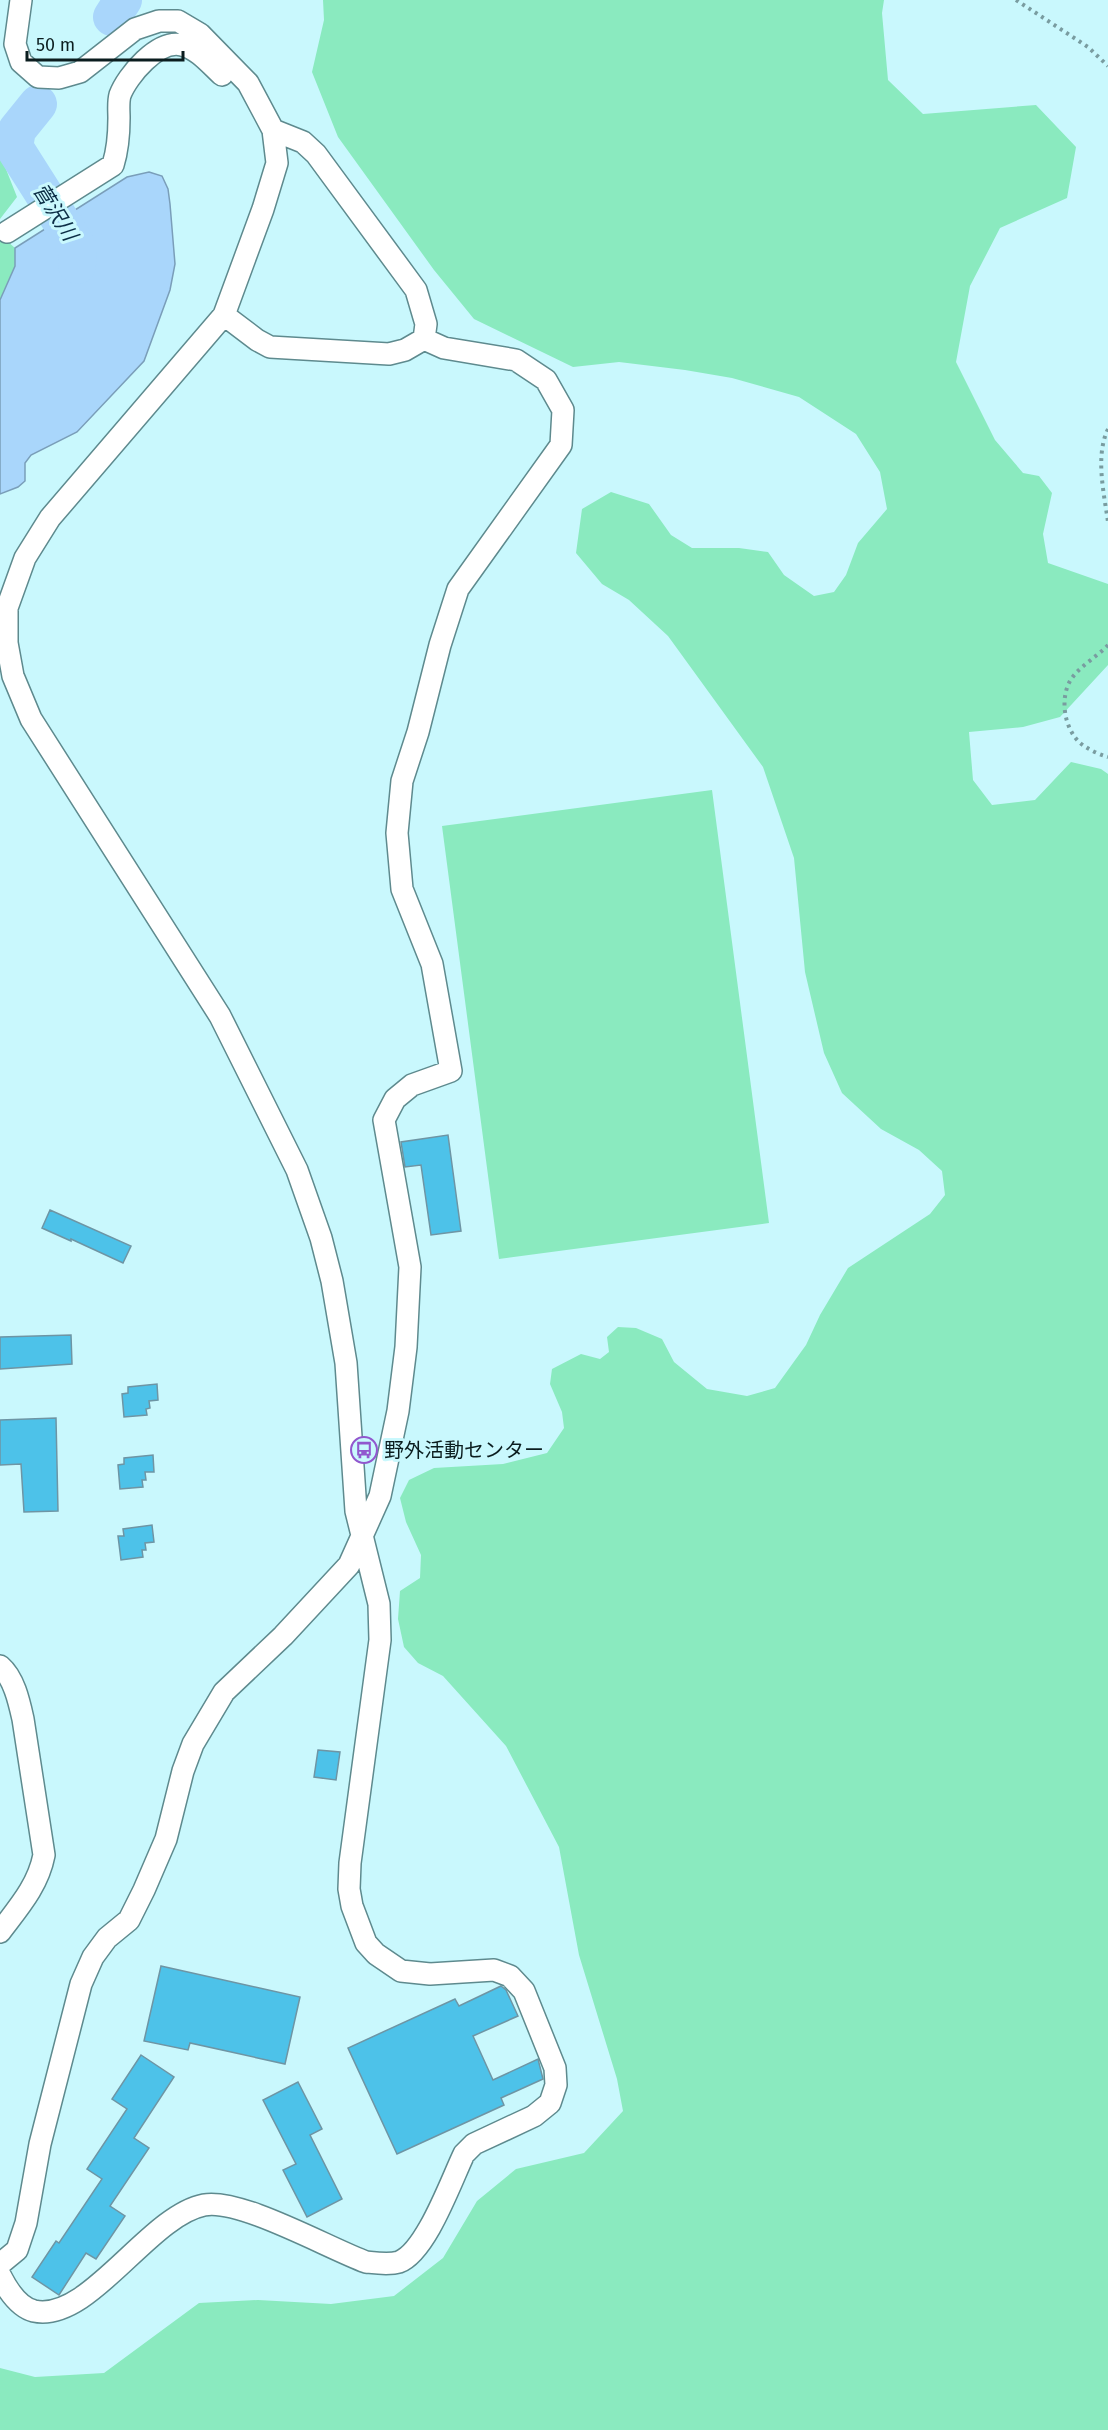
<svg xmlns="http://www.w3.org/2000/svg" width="1108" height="2430" font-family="'Fira Sans','Noto Sans JP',sans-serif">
<rect width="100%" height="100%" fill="#c9f8fd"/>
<path fill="#8aeabf" d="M323,0H884L882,13L888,80L923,114L1036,105L1076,147L1067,198L1000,228L970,286L956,362L995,440L1023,473L1039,476L1052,493L1043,534L1048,563L1108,584V665L1060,717L1023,727L969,732L973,780L992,805L1035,800L1071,762L1101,769L1108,774V2430H0V2368L35,2377L104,2373L199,2303L258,2300L331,2304L394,2296L443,2258L477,2201L516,2169L584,2153L623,2111L617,2079L579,1955L559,1847L506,1746L443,1676L418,1663L404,1647L398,1619L400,1591L420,1578L421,1555L406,1522L400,1498L409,1480L434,1468L503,1464L547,1453L564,1428L562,1412L550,1384L552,1369L581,1354L600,1359L609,1352L607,1337L618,1327L636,1328L662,1339L674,1362L707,1389L747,1396L775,1388L806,1345L820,1315L848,1268L930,1214L945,1195L942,1171L919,1150L881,1129L842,1093L824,1053L805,972L794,858L763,767L668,636L629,600L602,584L576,553L582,509L611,492L649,504L671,535L692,548H739L768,552L784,575L814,596L834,592L846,575L858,543L887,509L880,472L856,434L799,397L732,378L685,370L619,362L573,367L474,319L434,270L338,137L312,72L324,20Z
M0,154L17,197L0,219Z
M0,235L15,248V266L0,300Z
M712,790L769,1223L499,1259L442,826Z"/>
<path fill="#a9d6fb" stroke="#7a9eb9" stroke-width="1.5" d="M149,172L162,176L168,189L170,204L175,264L170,290L144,361L77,432L31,455L25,463V481L18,487L0,494V300L15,266V248L127,177Z"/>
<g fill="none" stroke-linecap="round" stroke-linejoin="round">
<path stroke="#a9d6fb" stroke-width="38" d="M112,17L123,0
M38,104L17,130L14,147L78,248L77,265"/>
</g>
<path fill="#4dc2e9" stroke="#6e95a4" stroke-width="1.5" d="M448,1135L461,1231L431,1235L421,1165L405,1167L401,1142Z
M50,1210L131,1246L123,1263L71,1239V1241L42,1228Z
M71,1335L72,1364L0,1369V1337Z
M157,1384L158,1400L149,1401L150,1408L146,1409L147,1415L124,1417L122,1394L128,1393V1387Z
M56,1418L58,1511L24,1512L21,1464L0,1465V1420Z
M153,1455L154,1472H145L146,1480H142L143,1487L120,1489L118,1465L124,1464V1458Z
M152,1525L154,1542L145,1543L146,1550H142L143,1557L121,1560L118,1536H124L123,1529Z
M318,1750L340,1752L336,1780L314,1777Z
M161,1966L300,1997L285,2064L190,2043L188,2050L144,2041Z
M501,1986L506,1990L518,2016L473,2036L493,2080L538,2059L543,2079L501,2098L504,2105L397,2154L348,2048L455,1999L459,2006Z
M141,2055L174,2077L134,2138L149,2148L110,2206L125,2216L96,2259L86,2253L59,2295L32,2277L56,2241L59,2243L102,2179L87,2169L127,2109L112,2099Z
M298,2082L322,2129L310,2135L342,2199L307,2217L283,2170L296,2164L263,2100Z"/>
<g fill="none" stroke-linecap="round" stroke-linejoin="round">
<defs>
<path id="minor" d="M273,130L303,142L316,154L416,290L426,324L424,339
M7,232L113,165C118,149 119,135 119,118C119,111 118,102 120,95C127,76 158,39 182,45C198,49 210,64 222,75
M224,315L257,340L270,347L389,354L405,350L424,339
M0,1666C14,1678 19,1701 23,1719L44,1855C38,1886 18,1908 0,1932
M0,2264L17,2250L26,2223L40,2144L81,1984L93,1957L107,1938L129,1920L144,1890L166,1839L183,1771L193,1744L224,1692L283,1636L349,1565L380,1496L398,1411L406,1347L410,1267L384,1120L395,1099L412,1085L451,1071L432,964L402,889L397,833L402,781L418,732L440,645L458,589L561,445L563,410L546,380L516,360L444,348L424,339
M0,2275C7,2289 18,2307 34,2311C89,2323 148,2216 204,2205C240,2198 328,2248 366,2262C376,2263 389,2265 399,2262C426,2252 451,2181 464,2154L474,2144L534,2116L550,2103L556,2085L555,2068L524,1991L510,1976L494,1970L430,1974L401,1971L376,1954L366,1943L352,1906L349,1889L350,1863L380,1640L379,1604L356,1511L346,1363L332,1281L321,1238L297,1170L220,1016L31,719L13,676L7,643V608L25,558L50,518L224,315L263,209L277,163L273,130L248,83L200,34L178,21H159L135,29L80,72L59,78L38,77L21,62L15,44L21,0"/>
</defs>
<use href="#minor" stroke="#5e8a8e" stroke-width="24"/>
<path stroke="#799ca0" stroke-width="4" stroke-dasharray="3 4.5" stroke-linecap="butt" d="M1016,0L1088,47L1108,66
M1108,429C1095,456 1104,493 1108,522
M1108,645C1097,657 1078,667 1070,681C1060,699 1064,727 1079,742C1087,749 1098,754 1108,757"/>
<use href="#minor" stroke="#fff" stroke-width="21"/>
</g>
<defs>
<symbol id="bus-ring" viewBox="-11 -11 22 22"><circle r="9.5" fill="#c9f8fd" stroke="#9157ce" stroke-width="1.5"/><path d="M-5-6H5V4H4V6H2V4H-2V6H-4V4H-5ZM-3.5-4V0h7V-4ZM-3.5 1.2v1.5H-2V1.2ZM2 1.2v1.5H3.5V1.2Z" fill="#9157ce"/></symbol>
</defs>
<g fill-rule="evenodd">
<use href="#bus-ring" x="349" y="1435" width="30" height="30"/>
</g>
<g text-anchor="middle" stroke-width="6" stroke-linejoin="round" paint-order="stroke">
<g font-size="20" fill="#0b1d1f" stroke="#c9f8fd" text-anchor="start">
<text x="384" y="1457">野外活動センター</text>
</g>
<g font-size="21" font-style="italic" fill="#0c2e46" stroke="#c9f8fd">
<text transform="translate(55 212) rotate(58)" y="7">菅沢川</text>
</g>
</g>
<path d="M27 51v9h156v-9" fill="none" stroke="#0b1d1f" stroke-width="3"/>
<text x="36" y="51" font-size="18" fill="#0b1d1f" stroke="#c9f8fd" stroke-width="4.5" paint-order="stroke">50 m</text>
</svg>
